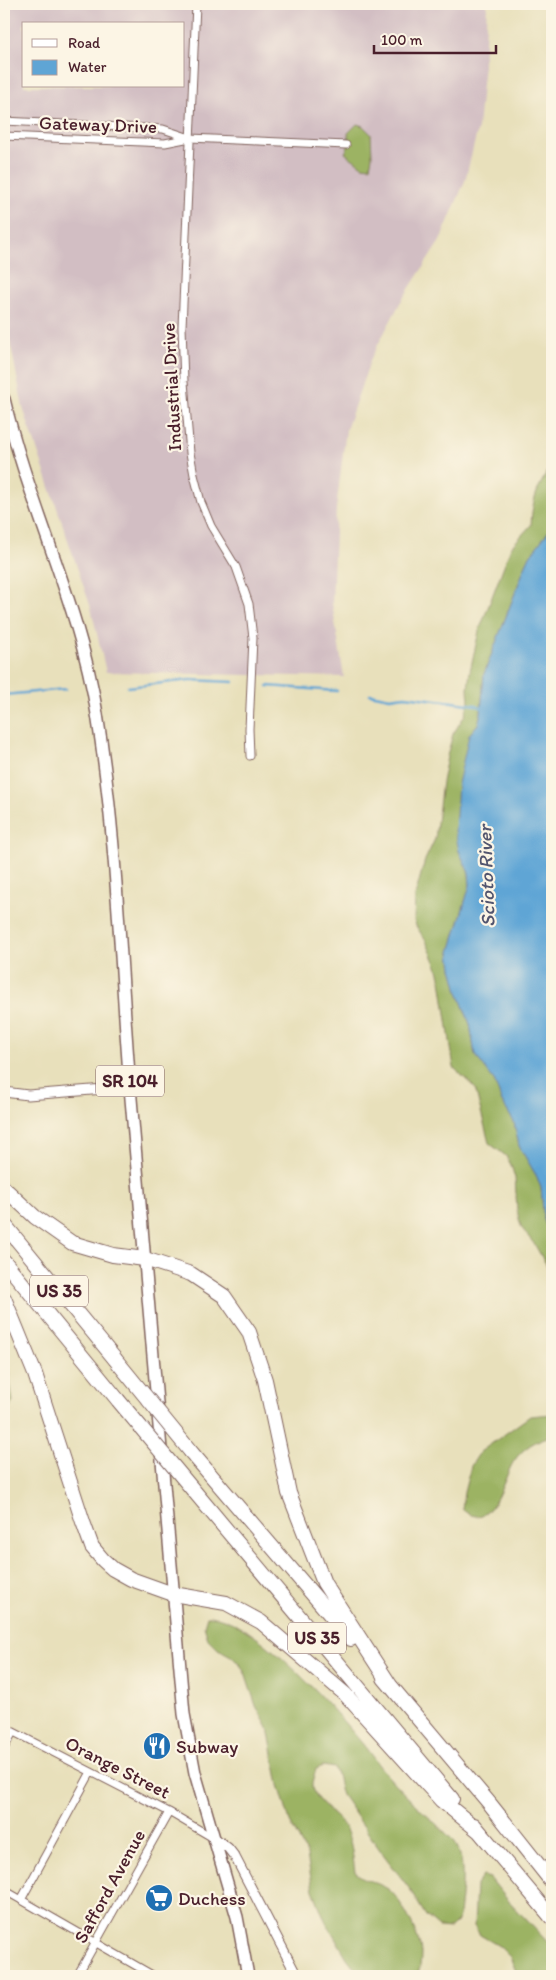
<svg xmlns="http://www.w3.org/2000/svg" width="556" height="1980" font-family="Itim,sans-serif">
<rect width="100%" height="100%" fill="#fcf5e5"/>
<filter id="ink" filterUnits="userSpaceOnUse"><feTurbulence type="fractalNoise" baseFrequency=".02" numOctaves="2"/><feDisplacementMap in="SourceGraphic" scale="10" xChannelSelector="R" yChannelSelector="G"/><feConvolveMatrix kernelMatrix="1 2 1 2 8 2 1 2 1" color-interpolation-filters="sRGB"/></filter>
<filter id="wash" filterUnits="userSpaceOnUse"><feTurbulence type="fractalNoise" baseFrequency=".0096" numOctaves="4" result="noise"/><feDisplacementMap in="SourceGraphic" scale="20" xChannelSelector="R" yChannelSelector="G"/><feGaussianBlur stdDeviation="1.12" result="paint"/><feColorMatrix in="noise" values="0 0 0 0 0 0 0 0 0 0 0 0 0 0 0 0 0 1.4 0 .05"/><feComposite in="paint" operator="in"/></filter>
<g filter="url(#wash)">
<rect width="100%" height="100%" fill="#e8e0bb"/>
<path fill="#d2bec3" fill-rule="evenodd" d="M4,4H487L484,63L478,128L465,181L440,241L400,303L371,358L346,430L336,509L332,603L344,677L106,672L91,608L23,408L4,310ZM24,24H184V86H24Z"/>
<path fill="#9cb364" stroke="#736948" d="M357,124L363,126L371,134L372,157L370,167L362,166L345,153L349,144L348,133Z
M552,464V501L548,510L550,525L548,532L530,556L525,567L484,674L481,713L478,724L469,735L459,851L469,873L470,885L450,952L452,968L459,995L470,1024L475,1055L494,1080L502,1102L514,1122L519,1146L537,1177L541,1188L544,1220L552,1242V1275L535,1245L521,1227L517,1210L515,1178L511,1165L506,1156L489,1143L475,1088L454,1068L441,980L437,966L426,941L416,926L414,918L415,896L425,860L435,839L442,782L448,752L453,734L465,715L469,701L468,689L470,671L479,631L511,547L531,525C532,498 538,487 552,464Z
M552,789V891C549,865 546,814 552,789Z
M4,1348L7,1361L13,1402L7,1411L4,1410Z
M552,1414V1436C537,1439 523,1448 514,1461C503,1477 492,1536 462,1509L464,1492L471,1466L480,1452L530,1416Z
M207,1616C251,1615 328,1703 356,1736C367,1748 376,1763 387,1775C407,1799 433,1820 455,1842C467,1864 461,1892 459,1916L456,1923L451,1928L439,1927L426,1916L409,1888L380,1850L342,1795C338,1786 339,1776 334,1768L323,1766L316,1769C315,1773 313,1779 312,1784C311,1801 339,1815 346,1830C352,1842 353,1858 355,1872C365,1881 377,1882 388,1889C401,1898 421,1938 421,1954C421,1962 420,1969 417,1976H361L347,1958L325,1920L313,1890L307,1855L290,1822L279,1785L268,1728L256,1706L246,1675L241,1666L231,1656L218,1649L208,1639L204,1626Z
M483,1876L490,1878L506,1898L552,1947V1976H518L510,1957L499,1946L480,1935L474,1926L476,1885Z"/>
<path fill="#5fa5d5" stroke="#546280" d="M552,521V789C546,814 549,865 552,891V1242L544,1220L541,1188L537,1177L519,1146L514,1122L502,1102L494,1080L475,1055L470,1024L459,995L452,968L450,952L470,885L469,873L459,851L455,831L458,784L469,735L478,724L481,713L484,674L525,567L530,556L548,532Z"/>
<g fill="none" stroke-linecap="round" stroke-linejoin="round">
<path stroke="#5fa5d5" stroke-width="2.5" d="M268,686L337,691
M128,687L190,680L234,682
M370,694L390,698L405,696L476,705L485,709
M4,695L66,689"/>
</g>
</g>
<g filter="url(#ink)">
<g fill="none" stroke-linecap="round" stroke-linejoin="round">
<defs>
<path id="minor" d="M196,4L182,327L184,382L190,453L194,475L201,502L211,526L236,567L249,604L253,638L249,729L250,756
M4,121L163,129L190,138L346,145
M4,136L165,143L190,138
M4,1727L169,1812L215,1839
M4,1748L13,1732
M4,1890L154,1976
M21,1900L91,1772
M77,1976L169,1812"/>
<path id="tertiary" d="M4,1092L28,1095L130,1087
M216,1839L228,1848L235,1857L297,1976"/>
<path id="primary" d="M4,399C29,506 80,605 97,714C117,837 120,963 130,1087C147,1296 166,1505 184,1714L195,1773L237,1917L248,1976"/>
<path id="motorway" d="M4,1188L35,1217L72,1243L113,1255L145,1259L191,1274L224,1296L249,1332L265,1380L289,1493L324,1583L390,1685
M4,1224L115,1359
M4,1261L118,1400
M4,1298L35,1374L83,1522L92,1547L103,1560L113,1569L131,1579L173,1594L226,1603L261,1622L345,1694L441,1800L479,1831
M191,1452L351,1639
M194,1491L452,1799
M384,1678L490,1804L552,1882
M474,1825L552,1918"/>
</defs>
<use href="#minor" stroke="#81635d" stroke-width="9"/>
<use href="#tertiary" stroke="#81635d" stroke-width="11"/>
<use href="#primary" stroke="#81635d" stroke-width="14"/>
<use href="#motorway" stroke="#81635d" stroke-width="16"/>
<use href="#minor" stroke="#fff" stroke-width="7"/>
<use href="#tertiary" stroke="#fff" stroke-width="9"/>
<use href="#primary" stroke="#fff" stroke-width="11"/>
<use href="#motorway" stroke="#fff" stroke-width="14"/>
<defs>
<path id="motorway-bridge" d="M115,1359L191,1452
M118,1400L194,1491"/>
</defs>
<use href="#motorway-bridge" stroke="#81635d" stroke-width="16" stroke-linecap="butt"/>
<use href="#motorway-bridge" stroke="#fff" stroke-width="14"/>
</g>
</g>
<defs>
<symbol id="restaurant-disc" viewBox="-11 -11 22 22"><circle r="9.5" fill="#1f6fb2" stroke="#fcf5e5"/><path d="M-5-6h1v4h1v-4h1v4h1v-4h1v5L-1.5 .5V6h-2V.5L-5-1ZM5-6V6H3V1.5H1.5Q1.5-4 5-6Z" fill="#fff"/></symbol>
<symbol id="supermarket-disc" viewBox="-11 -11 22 22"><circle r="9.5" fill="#1f6fb2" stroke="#fcf5e5"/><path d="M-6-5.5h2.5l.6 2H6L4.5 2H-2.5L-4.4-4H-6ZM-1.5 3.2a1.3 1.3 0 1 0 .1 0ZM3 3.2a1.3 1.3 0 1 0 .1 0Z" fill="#fff"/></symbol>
</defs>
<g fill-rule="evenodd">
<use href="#restaurant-disc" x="141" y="1730" width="32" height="32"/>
<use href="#supermarket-disc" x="143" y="1882" width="32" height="32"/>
</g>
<g text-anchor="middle" stroke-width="4.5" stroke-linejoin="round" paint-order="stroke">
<g fill="#fcf5e5" stroke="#7f5f63" stroke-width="1">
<rect x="96" y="1065.5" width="68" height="31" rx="4"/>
<rect x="30" y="1275.5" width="58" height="31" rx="4"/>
<rect x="288" y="1622.5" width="58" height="31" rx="4"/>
</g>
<g font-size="18" font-weight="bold" fill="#4a1f2b">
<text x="130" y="1087">SR 104</text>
<text x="59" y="1297">US 35</text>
<text x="317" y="1644">US 35</text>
</g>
<g font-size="19" fill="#4a1f2b" stroke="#fcf5e5">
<text transform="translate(98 124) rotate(2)" y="7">Gateway Drive</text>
<text transform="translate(171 387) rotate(-93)" y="7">Industrial Drive</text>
<text transform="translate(118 1767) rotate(27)" y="7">Orange Street</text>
<text transform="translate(109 1886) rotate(-61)" y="7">Safford Avenue</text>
</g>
<g font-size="19" fill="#4a1f2b" stroke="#fcf5e5" text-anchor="start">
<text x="176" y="1753">Subway</text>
<text x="178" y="1905">Duchess</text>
</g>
<g font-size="20" font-style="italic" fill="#52556f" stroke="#fcf5e5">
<text transform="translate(486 876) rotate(-92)" y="7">Scioto River</text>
</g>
</g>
<rect width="556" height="1980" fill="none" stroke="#fcf5e5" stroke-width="20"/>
<rect x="22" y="22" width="162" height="65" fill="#fcf5e5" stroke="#b59f9b"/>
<rect x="32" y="39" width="25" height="8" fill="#ffffff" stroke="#b59f9b"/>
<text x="68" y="48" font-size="15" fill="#4a1f2b">Road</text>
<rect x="32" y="60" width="25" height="15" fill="#5fa5d5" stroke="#b59f9b"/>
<text x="68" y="72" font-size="15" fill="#4a1f2b">Water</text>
<path d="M374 45v8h122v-8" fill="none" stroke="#4a1f2b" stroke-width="2.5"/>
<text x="381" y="45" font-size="15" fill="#4a1f2b" stroke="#fcf5e5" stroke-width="4" paint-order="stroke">100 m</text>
</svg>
